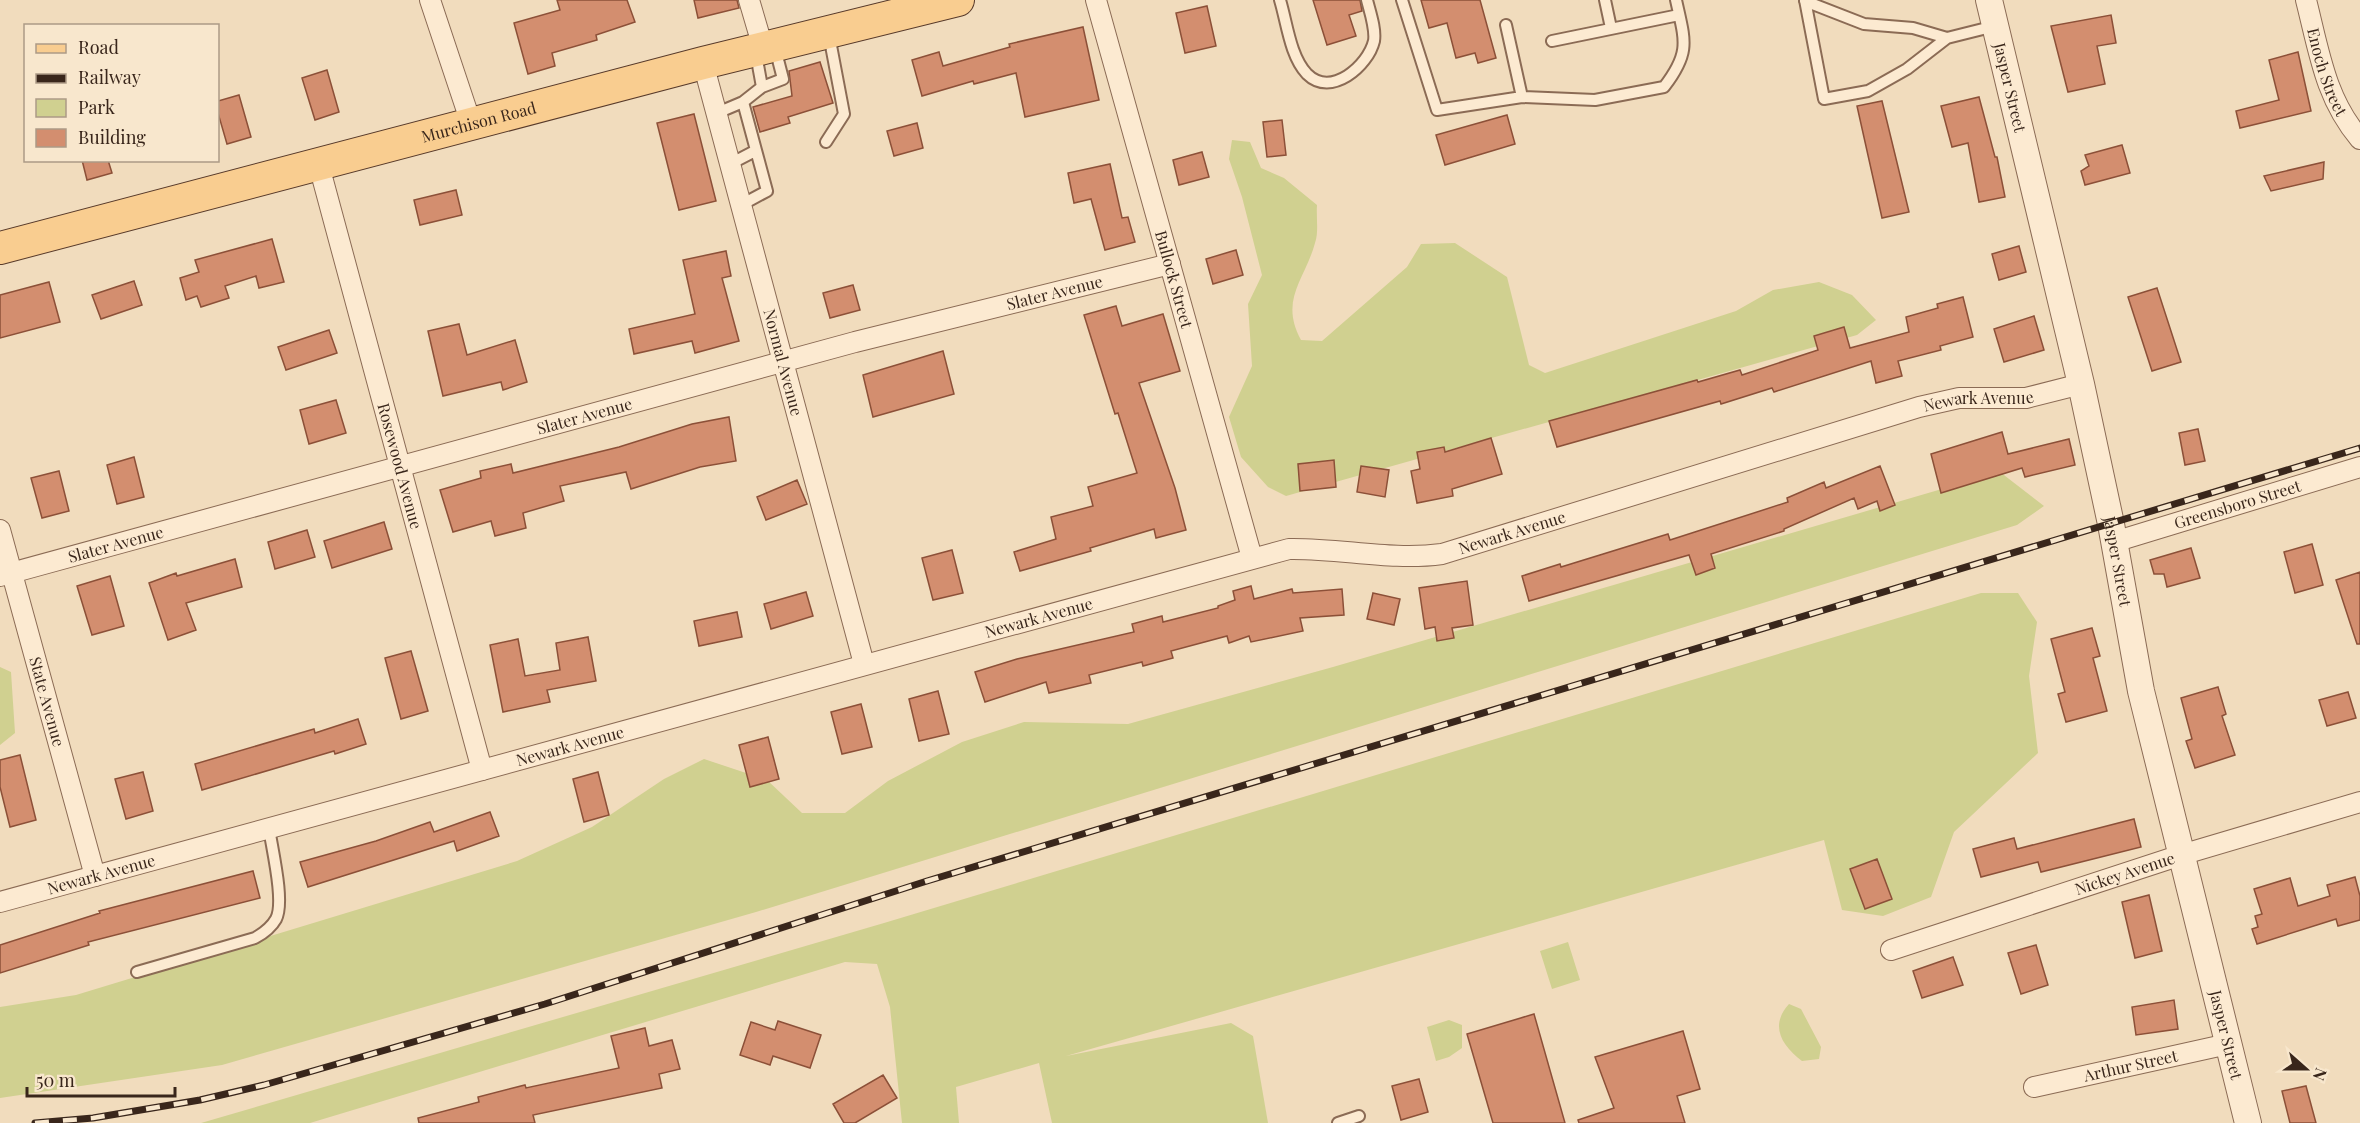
<svg xmlns="http://www.w3.org/2000/svg" width="2360" height="1123" font-family="'Playfair Display',serif">
<rect width="100%" height="100%" fill="#f1dcbd"/>
<path fill="#d0d090" d="M1232,140L1250,142L1261,168L1284,178L1317,205C1316,217 1319,232 1315,243C1305,280 1279,299 1301,340L1322,341L1407,267L1421,244L1455,243L1507,277L1529,365L1545,373L1736,311L1773,290L1819,282L1852,295L1876,320L1857,335L1286,496L1268,487L1241,457L1229,417L1252,366L1248,304L1262,275L1242,197L1229,159Z
M2000,472L2044,506L2017,525L756,912L222,1065L0,1098V1007L76,995L517,861L592,827L664,779L704,759L767,780L802,813H845L888,781L962,742L1024,722L1128,724L1333,667Z
M1981,593H2018L2037,622L2029,676L2038,753L1954,832L1931,897L1883,916L1842,910L1824,840L1066,1056L1231,1023L1253,1036L1268,1123H1052L1039,1063L956,1087L959,1123H902L890,1007L877,964L845,962L310,1123H201L884,923Z
M0,667L11,672L15,733L0,745Z
M1568,942L1580,980L1552,989L1540,951Z
M1789,1004L1801,1009L1821,1047L1819,1059L1802,1061C1782,1046 1769,1026 1789,1004Z
M1449,1020L1462,1025V1048L1449,1057L1436,1061L1427,1027Z"/>
<path fill="#d38e6f" stroke="#8c5038" stroke-width="1.5" d="M557,0H627L635,22L596,35L597,40L552,53L555,66L528,74L514,23L560,10Z
M694,0H737L739,8L698,18Z
M1313,0H1360L1362,11L1349,15L1356,36L1327,45Z
M1421,0H1480L1496,58L1478,63L1475,53L1456,58L1447,23L1429,28Z
M1207,6L1216,46L1185,53L1176,13Z
M2111,15L2116,43L2097,46L2105,84L2068,92L2051,26Z
M1083,27L1099,100L1025,117L1016,73L974,84L973,81L922,96L912,60L939,52L943,66L1010,47L1009,44Z
M2298,52L2311,111L2240,128L2236,111L2279,100L2269,60Z
M820,62L833,103L788,117L790,123L760,132L753,107L792,96L789,71Z
M327,70L339,112L315,120L302,78Z
M239,95L251,137L227,144L218,113V101Z
M1979,97L1995,157H1997L2005,197L1979,202L1968,143L1952,147L1941,106Z
M1882,101L1909,212L1882,218L1857,106Z
M694,114L716,201L679,210L657,123Z
M1507,115L1515,144L1445,165L1436,135Z
M1282,120L1286,155L1267,157L1263,122Z
M917,123L923,148L894,156L887,131Z
M2122,145L2130,173L2085,185L2081,171L2089,166L2085,155Z
M1202,152L1209,177L1179,185L1173,160Z
M82,160H108L112,173L87,180Z
M2324,162L2323,179L2271,191L2264,176Z
M1110,164L1122,218L1128,217L1135,242L1105,250L1091,199L1074,203L1068,173Z
M456,190L462,215L420,225L414,200Z
M272,239L284,282L259,288L256,276L225,286L229,298L201,307L197,296L186,300L180,278L199,272L195,260Z
M2019,246L2026,272L1999,280L1992,254Z
M1236,250L1243,275L1213,284L1206,259Z
M726,251L731,276L722,278L739,341L695,353L692,341L634,354L629,329L695,314L683,260Z
M134,281L142,305L101,319L92,295Z
M49,282L60,322L0,338V295Z
M853,285L860,310L830,318L823,293Z
M2157,288L2181,362L2152,371L2128,297Z
M1963,297L1973,337L1940,346L1941,350L1898,361L1902,376L1876,383L1871,361L1774,392L1772,388L1721,404L1720,401L1557,447L1549,421L1697,380L1698,382L1740,370L1742,375L1818,350L1814,336L1844,327L1850,348L1909,332L1906,317L1938,308L1937,304Z
M1116,306L1122,326L1163,314L1180,371L1139,383L1175,488L1186,530L1156,538L1154,529L1090,548L1091,551L1020,571L1014,552L1056,539L1051,517L1093,506L1088,487L1137,473L1118,413L1115,414L1084,315Z
M2034,316L2044,350L2004,362L1994,329Z
M459,324L467,355L515,340L527,382L503,390L501,382L443,396L428,331Z
M329,330L337,353L286,370L278,347Z
M943,351L954,394L873,417L863,375Z
M336,400L346,433L309,444L300,410Z
M729,417L736,461L700,467L631,489L626,472L560,486L564,501L523,513L526,528L495,536L491,521L453,532L440,490L481,478L480,471L511,464L513,473L619,447L692,424Z
M2198,429L2205,461L2185,465L2179,433Z
M2002,432L2008,454L2069,439L2075,465L2025,477L2022,468L1941,493L1931,454Z
M1491,438L1502,474L1452,489L1453,496L1417,503L1411,471L1420,469L1417,452L1444,447L1445,452Z
M134,457L144,497L117,504L107,465Z
M1334,460L1336,487L1300,491L1298,464Z
M1361,466L1389,470L1385,497L1357,492Z
M1880,466L1895,505L1880,511L1877,501L1858,509L1854,498L1784,529V531L1711,554L1715,568L1696,575L1689,555L1529,601L1522,576L1560,564L1561,567L1668,534L1670,540L1788,502L1787,498L1824,482L1826,488Z
M59,471L69,511L42,518L31,478Z
M797,480L807,504L766,520L757,497Z
M384,522L392,549L332,568L324,541Z
M307,530L315,557L275,569L268,542Z
M2312,544L2323,585L2295,593L2284,552Z
M2191,548L2200,578L2167,587L2164,574H2154L2150,560Z
M952,550L963,593L933,600L922,558Z
M235,559L242,587L186,603L196,630L168,640L149,583L176,573L177,576Z
M2360,572V644H2357L2336,580Z
M110,576L124,626L92,635L77,586Z
M1467,581L1473,625L1452,628L1454,638L1437,641L1435,627L1425,629L1419,588Z
M1251,586L1254,599L1292,589L1293,593L1342,589L1344,615L1300,618L1303,631L1251,642L1249,636L1229,643L1227,636L1171,651L1173,658L1143,666L1142,662L1089,675L1091,683L1049,693L1046,682L985,702L975,672L1017,659L1134,632L1132,624L1162,616L1163,622L1218,608V606L1235,600L1233,591Z
M806,592L813,616L771,629L764,604Z
M1373,593L1400,599L1394,625L1367,619Z
M737,612L742,637L699,646L694,621Z
M2092,628L2100,656L2093,658L2107,711L2066,722L2058,694L2065,692L2051,639Z
M588,637L596,681L547,690L550,702L503,712L490,645L518,639L525,676L560,670L556,643Z
M411,651L428,711L401,719L385,658Z
M2218,687L2226,714L2222,716L2235,755L2195,768L2186,741L2192,739L2181,698Z
M938,691L949,734L919,741L909,699Z
M2348,692L2356,718L2327,726L2319,700Z
M861,704L872,747L842,754L831,712Z
M358,719L366,744L335,754L334,751L202,790L195,764L314,729L315,733Z
M768,737L779,779L750,787L739,745Z
M20,755L36,820L10,827L0,787V760Z
M143,772L153,811L126,819L115,779Z
M598,772L609,815L584,822L573,779Z
M490,812L499,836L457,851L454,841L308,887L300,862L376,841L430,822L434,832Z
M2134,819L2141,847L2041,872L2038,862L1981,877L1973,849L2014,838L2017,849Z
M1877,859L1892,899L1865,909L1850,869Z
M253,871L260,898L88,942L89,945L0,973V945L100,913L99,911Z
M2355,877L2360,896V920L2338,926L2336,919L2257,944L2252,929L2258,927L2255,916L2262,914L2254,889L2290,878L2298,906L2330,896L2327,885Z
M2149,895L2162,951L2135,958L2122,902Z
M2036,945L2048,985L2021,994L2008,953Z
M1953,957L1963,985L1922,998L1913,971Z
M2174,1000L2178,1029L2136,1035L2132,1007Z
M1534,1014L1565,1123H1493L1467,1034Z
M778,1021L821,1035L810,1068L773,1056L770,1065L740,1055L751,1022L775,1030Z
M645,1028L649,1046L672,1040L680,1069L659,1074L662,1088L533,1115L535,1123H419L418,1118L479,1102L478,1097L525,1085L526,1088L619,1068L611,1036Z
M1683,1031L1700,1089L1677,1096L1685,1123H1579L1578,1120L1614,1108L1595,1057Z
M883,1075L897,1098L855,1123H844L833,1104Z
M1419,1079L1428,1112L1401,1120L1392,1086Z
M2306,1086L2316,1123H2290L2282,1091Z"/>
<g fill="none" stroke-linecap="round" stroke-linejoin="round">
<defs>
<path id="service" d="M1280,0C1287,23 1290,56 1307,74C1331,98 1368,66 1374,41C1376,29 1370,12 1367,0
M1402,0L1437,110L1522,97L1506,25
M1605,0L1611,28
M1805,0L1824,99L1868,91L1907,69L1947,38L1995,26
M1805,1L1864,24L1913,28L1947,38
M1552,41L1679,15
M762,87L783,79L775,48
M1522,97L1595,100L1664,87C1691,52 1685,41 1676,0
M743,102L762,87L756,54
M717,113L743,102L767,191L741,205
M826,142L844,114L829,35
M730,164L755,151
M137,972L255,938C264,933 271,928 276,919C285,902 272,849 269,828
M1338,1123L1359,1116"/>
<g id="minor">
<path d="M430,0L471,123"/>
<path d="M749,0L759,34L767,47"/>
<path id="s1" d="M1096,0L1252,558"/>
<path id="s2" d="M2306,0C2319,51 2325,98 2360,139"/>
<path id="s3" d="M703,63L864,664"/>
<path id="s4" d="M318,162L482,770"/>
<path id="s5" d="M0,530L95,876"/>
<path id="s6" d="M2114,542L2360,467"/>
<path id="s7" d="M0,576L855,342L1170,264"/>
<path id="s8" d="M0,902L1289,549C1341,548 1391,561 1442,554L1919,407L1959,398H2026L2081,384"/>
<path id="s9" d="M1891,950L2181,855L2360,802"/>
<path id="s10" d="M2034,1087L2228,1044"/>
</g>
<g id="tertiary">
<path id="s11" d="M1989,0L2081,384L2111,524L2141,691L2248,1123"/>
</g>
<g id="primary">
<path id="s12" d="M0,248L703,63L958,0"/>
</g>
</defs>
<use href="#service" stroke="#8b6b55" stroke-width="14"/>
<use href="#minor" stroke="#8b6b55" stroke-width="22"/>
<use href="#tertiary" stroke="#8b6b55" stroke-width="28"/>
<use href="#primary" stroke="#583a2a" stroke-width="34"/>
<use href="#service" stroke="#fcead1" stroke-width="10"/>
<use href="#minor" stroke="#fcead1" stroke-width="20"/>
<use href="#tertiary" stroke="#fcead1" stroke-width="26"/>
<use href="#primary" stroke="#f9cd90" stroke-width="32"/>
<defs>
<path id="rail" d="M35,1123L93,1118L200,1100L264,1085L545,1004L927,881L2360,448"/>
</defs>
<use href="#rail" stroke="#39261b" stroke-width="7"/>
<use href="#rail" stroke="#f8e7cd" stroke-width="4.5" stroke-dasharray="14" stroke-linecap="butt"/>
</g>
<g text-anchor="middle" stroke-width="6" stroke-linejoin="round" paint-order="stroke">
<g font-size="16" fill="#39261b" stroke="#f8e7cd">
<text dy="6" stroke="none"><textPath href="#s2" startOffset="75">Enoch Street</textPath></text>
<text dy="6" stroke="none"><textPath href="#s11" startOffset="90">Jasper Street</textPath></text>
<text dy="6" stroke="none"><textPath href="#s12" startOffset="495">Murchison Road</textPath></text>
<text dy="6" stroke="none"><textPath href="#s1" startOffset="290">Bullock Street</textPath></text>
<text dy="6" stroke="none"><textPath href="#s7" startOffset="1092">Slater Avenue</textPath></text>
<text dy="6" stroke="none"><textPath href="#s3" startOffset="310">Normal Avenue</textPath></text>
<text dy="6" stroke="none"><textPath href="#s8" startOffset="2049">Newark Avenue</textPath></text>
<text dy="6" stroke="none"><textPath href="#s7" startOffset="606">Slater Avenue</textPath></text>
<text dy="6" stroke="none"><textPath href="#s4" startOffset="315">Rosewood Avenue</textPath></text>
<text dy="6" stroke="none"><textPath href="#s6" startOffset="129">Greensboro Street</textPath></text>
<text dy="6" stroke="none"><textPath href="#s8" startOffset="1563">Newark Avenue</textPath></text>
<text dy="6" stroke="none"><textPath href="#s7" startOffset="120">Slater Avenue</textPath></text>
<text dy="6" stroke="none"><textPath href="#s11" startOffset="576">Jasper Street</textPath></text>
<text dy="6" stroke="none"><textPath href="#s8" startOffset="1077">Newark Avenue</textPath></text>
<text dy="6" stroke="none"><textPath href="#s5" startOffset="178">State Avenue</textPath></text>
<text dy="6" stroke="none"><textPath href="#s8" startOffset="591">Newark Avenue</textPath></text>
<text dy="6" stroke="none"><textPath href="#s8" startOffset="105">Newark Avenue</textPath></text>
<text dy="6" stroke="none"><textPath href="#s9" startOffset="246">Nickey Avenue</textPath></text>
<text dy="6" stroke="none"><textPath href="#s11" startOffset="1062">Jasper Street</textPath></text>
<text dy="6" stroke="none"><textPath href="#s10" startOffset="99">Arthur Street</textPath></text>
</g>
</g>
<rect x="24" y="24" width="195" height="138" fill="#f8e7cd" stroke="#ac9a86" stroke-width="1.5"/>
<rect x="36" y="44" width="30" height="9" fill="#f9cd90" stroke="#ac9a86" stroke-width="1.5"/>
<text x="78" y="54" font-size="18" fill="#39261b">Road</text>
<rect x="36" y="74" width="30" height="9" fill="#39261b" stroke="#ac9a86" stroke-width="1.5"/>
<text x="78" y="84" font-size="18" fill="#39261b">Railway</text>
<rect x="36" y="99" width="30" height="18" fill="#d0d090" stroke="#ac9a86" stroke-width="1.5"/>
<text x="78" y="114" font-size="18" fill="#39261b">Park</text>
<rect x="36" y="129" width="30" height="18" fill="#d38e6f" stroke="#ac9a86" stroke-width="1.5"/>
<text x="78" y="144" font-size="18" fill="#39261b">Building</text>
<g transform="translate(2306 1069) rotate(111)" stroke="#f8e7cd" stroke-width="4.5" paint-order="stroke">
<path d="M0-4.5L10 22L0 15L-10 22Z" fill="#39261b"/>
<text y="-9" font-size="16" font-weight="bold" text-anchor="middle" fill="#39261b">N</text>
</g>
<path d="M27 1087v9h148v-9" fill="none" stroke="#39261b" stroke-width="3"/>
<text x="36" y="1087" font-size="18" fill="#39261b" stroke="#f8e7cd" stroke-width="4.5" paint-order="stroke">50 m</text>
</svg>
